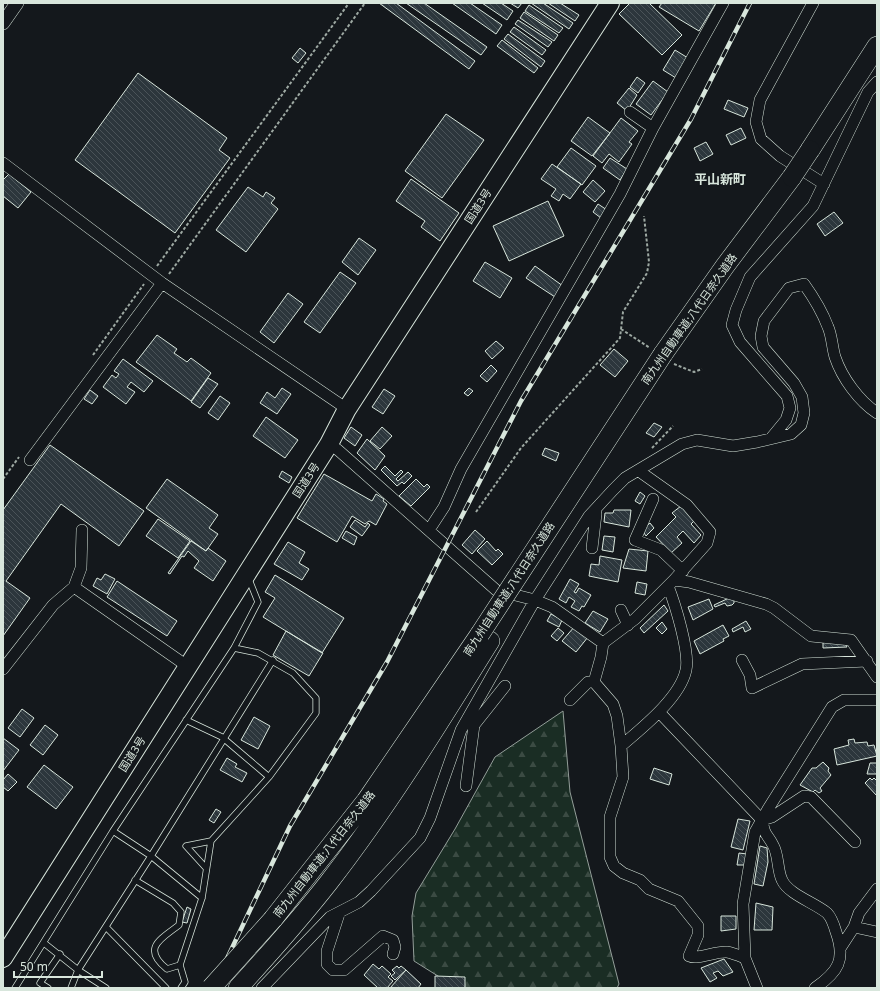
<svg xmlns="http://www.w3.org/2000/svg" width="880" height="991" font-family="'Noto Sans','Noto Sans JP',sans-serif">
<defs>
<pattern id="forest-firs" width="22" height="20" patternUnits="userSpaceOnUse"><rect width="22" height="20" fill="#1a2d24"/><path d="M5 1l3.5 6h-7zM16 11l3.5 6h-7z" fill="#3b4b43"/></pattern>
<pattern id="building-back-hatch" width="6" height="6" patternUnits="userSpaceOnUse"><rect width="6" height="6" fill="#2c363c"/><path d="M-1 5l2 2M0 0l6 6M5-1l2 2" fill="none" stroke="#4a5358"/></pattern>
</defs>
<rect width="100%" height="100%" fill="#14181c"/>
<path fill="url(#forest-firs)" stroke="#939e99" d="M563,711L570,792L619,984L617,988H457L414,961L412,916L416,893L455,829L495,757Z"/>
<path fill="url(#building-back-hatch)" stroke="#d8e6dc" d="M379,3H396L475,61L469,69Z
M406,3H424L487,47L481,55Z
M452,3H470L502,25L496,34Z
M482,3H501L513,11L507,20Z
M510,3H522L518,8Z
M531,3H543L573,23L569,29Z
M548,3H560L579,15L575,21Z
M630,3H649L682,35L662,55L619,14Z
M662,3H716L699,31L659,7Z
M529,5L563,28L559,33L525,11Z
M524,12L558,35L554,41L520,18Z
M518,20L552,42L548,47L515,24Z
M514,27L546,50L542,55L510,32Z
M508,34L545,61L541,67L504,39Z
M502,40L538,68L534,73L497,46Z
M300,48L306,53L298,63L292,58Z
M675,50L688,58L676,78L663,70Z
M138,73L227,138L219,150L230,158L175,233L75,160Z
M637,77L645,83L638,93L630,87Z
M653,81L668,92L651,115L636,104Z
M629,88L637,95L627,111L617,103Z
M728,100L748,108L744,117L724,109Z
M446,114L484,140L442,198L405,171Z
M588,117L610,133L592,156L571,141Z
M621,118L638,131L629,142L632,144L619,162L609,154L602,163L593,156Z
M741,128L746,138L731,145L726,135Z
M706,142L713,154L700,161L694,148Z
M571,148L596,166L582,185L557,167Z
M610,158L627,169L620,180L603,168Z
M552,164L581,184L570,199L563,194L559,201L551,196L556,189L541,179Z
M9,174L31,192L18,208L3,196V180Z
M411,179L459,213L440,241L421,227L425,221L396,201Z
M593,180L605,191L595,202L583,192Z
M248,187L263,197L266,192L275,198L271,203L278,209L246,252L216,230Z
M548,201L564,236L509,261L493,226Z
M598,204L607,210L601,218L593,212Z
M834,212L843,223L825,236L817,224Z
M359,238L376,250L358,275L342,262Z
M485,262L512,278L500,298L473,281Z
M535,266L563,286L555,297L526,278Z
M340,272L356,283L320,333L304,322Z
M288,293L303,304L274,343L260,332Z
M157,335L177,349L174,353L187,362L191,358L211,373L191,401L136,362Z
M496,341L504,348L492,359L485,351Z
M614,349L628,361L615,377L600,365Z
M123,359L153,381L144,392L131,382L127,387L135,392L126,404L103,387L112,375L116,378L119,374L114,371Z
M491,365L497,371L487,382L480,376Z
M208,378L218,384L200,408L191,402Z
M282,388L291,394L277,414L260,403L267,392L275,398Z
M469,388L473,391L468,396L464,393Z
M384,389L395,396L383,414L372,407Z
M90,390L98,396L92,404L84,399Z
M220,396L230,403L218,420L208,413Z
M266,417L298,440L285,458L253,436Z
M654,423L662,427L654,437L646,433Z
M351,427L362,435L355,446L344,438Z
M382,427L392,436L380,449L370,441Z
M367,439L385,456L375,470L357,453Z
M50,445L144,511L119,546L61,504L6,581L30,598L3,636V510Z
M545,448L559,453L556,461L542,455Z
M385,466L395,476L401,470L403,472L396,479L398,481L408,472L412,476L404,484L402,482L397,486L381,470Z
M282,471L292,477L289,483L279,477Z
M324,474L372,501L376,494L384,499L383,501L387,504L376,525L369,521L365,524L352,516L337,542L297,518Z
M167,479L218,515L209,528L218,534L206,551L146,508Z
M416,479L424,487L427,484L430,487L411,506L399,496Z
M640,492L645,496L640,504L635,501Z
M681,506L696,519L691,524L701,535L694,543L683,531L677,537L682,543L671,553L656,537L676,517L672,513Z
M614,510H631L629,527L604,522L605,513H613Z
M158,519L190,541L178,558L146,536Z
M355,520L365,527L368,523L370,525L362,536L350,527Z
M650,523L654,528L646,536L642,530Z
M475,530L485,539L472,554L462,545Z
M346,531L357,537L354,545L342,538Z
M604,536L615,537L613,552L602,550Z
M191,541L206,551L208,548L226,561L213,581L194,568L199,561L188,551L184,557L182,556L170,574L168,573Z
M487,541L496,551L498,549L503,554L492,565L477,551Z
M288,542L305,552L299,563L309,569L302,580L274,564Z
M629,549L648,551L646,571L623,568Z
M600,556L622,560L618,582L589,576L591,564L599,565Z
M105,574L115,579L107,594L93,586L97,578L101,580Z
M275,575L344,618L322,653L263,617L275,598L265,592Z
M570,579L579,584L574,592L576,593L579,588L591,595L584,607L582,606L579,611L571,607L575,601L569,597L566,603L559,599Z
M117,581L177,621L167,636L107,597Z
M637,582L647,584L645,595L635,593Z
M729,598L734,600V603L732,605L727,606L725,603L715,607L714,605Z
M709,599L713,609L693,620L688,607Z
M664,605L668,611L644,633L640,628Z
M593,611L608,619L600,632L585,623Z
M551,614L562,620L559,627L547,621Z
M746,621L751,629L745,632L743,627L733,632L732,629Z
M662,622L667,629L662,634L656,628Z
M723,625L729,636L723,639L724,641L700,654L694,641Z
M575,626L588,637L576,652L562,641Z
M558,628L564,633L557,641L551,636Z
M286,631L323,653L309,676L273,655Z
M823,642L845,643L847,647L823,648Z
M22,709L34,718L20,737L8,728Z
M254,717L270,726L258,749L241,740Z
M45,725L58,735L43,755L30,745Z
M3,738L19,750L3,771Z
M854,739L855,743L867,742L868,746L874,745L877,756L837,765L834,749L849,745L848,740Z
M227,758L237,764L235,767L247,773L242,782L220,770Z
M823,762L829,768L828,771L831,775L820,788L822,791L819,793L815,790L813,792L800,785L812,768H816Z
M870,763H877V774H867Z
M44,765L73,787L56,809L27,787Z
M654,768L672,774L669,785L650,779Z
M8,774L17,782L8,791L3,787V780Z
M870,778L872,780L874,778L877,781V796L865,783Z
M216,809L221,812L214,823L209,820Z
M738,819L750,821L743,850L731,847Z
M760,846L767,848L768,862L763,886L754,884Z
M739,853L747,854L745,865H737Z
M756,903L773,907L772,930H754Z
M187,907L191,909L187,923L182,922Z
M721,916H736V929L721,931Z
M724,959L733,972L723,976L718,971L713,973L717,978L710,982L701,968Z
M373,964L379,969L382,966L391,974L388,977L393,981L387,988H378L364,975Z
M397,966L399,968L401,966L406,970L395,980L391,976L395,973L392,970Z
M406,970L421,984L418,988H390Z
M435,976L465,977V988H435Z"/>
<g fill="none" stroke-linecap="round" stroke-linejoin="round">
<defs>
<path id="service" d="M186,720L222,737L269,777
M113,831L151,856L202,898
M206,868L186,846L211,841
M135,880L173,903L181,912L179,925C161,939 141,948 167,969L180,965
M106,927L166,988
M44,943L78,970L106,988
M15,988L113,831L234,648L258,602L248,577
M48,988L40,983L60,954
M71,988L78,970L151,856L273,660
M181,988L185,982L180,965L202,898L211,841L269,777L316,713V698L293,673L258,653L234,648"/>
<path id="minor" d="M813,3L760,100L756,122L761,139L780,156L824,184
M630,112L653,128
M3,163L162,283L347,409
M772,437L786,420L790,408L787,396L740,342L732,325L736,310L750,277L813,206L868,92L877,82
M329,444L338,450L496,590L535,600L552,607L603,643
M30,460L162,283
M639,471L687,505L710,532L707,543L674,580
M653,499L635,540L661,550L683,571
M429,530L444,507L461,469L620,194L653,128L723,3
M592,548L596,514L595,510
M74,587L187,666
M621,610L628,625
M603,643L601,657L594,682L613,704L617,716L621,746L623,777L610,817V857L614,866L623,873L640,880L649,889L678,901L698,926V935L689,956C698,960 715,951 727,952C733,953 740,956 745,958L757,988
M603,643L635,619L674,580L689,582L766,604L774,608L811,636L851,640L877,677
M742,660L750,675L752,688L802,664L867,661
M3,669L53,605L74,587L81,568L82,530
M570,700L588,682H594
M659,712L762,820C765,837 766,832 773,845C779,855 777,870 782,880C788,894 815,903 827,913C832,918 834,925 836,932C846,960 838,972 815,988
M469,716L474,725L505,686
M621,746C642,728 680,698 686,670C690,652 675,604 668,586
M466,786L474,725
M762,820L772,817L804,796L811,797L855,842
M339,914L327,951V964L333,970H344L383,936L393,940L395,947L393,954
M854,927L877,932
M841,947L854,927L859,913L877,889
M745,958L743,904L755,832L768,809L832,707L844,700H877
M262,988L330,917L359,902L371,891L420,838L430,818L461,730L535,600L589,516L613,490L625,478L682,444L697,440L733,446L757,442L791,434L801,425L804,413L802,397L794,383L763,347L761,336L764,321L789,288L804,284C814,298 822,311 828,327C832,336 832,347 835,357C842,378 859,401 877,413"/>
<path id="tertiary" d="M3,23L17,3"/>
<path id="trunk" d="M3,958L329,444L347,409L610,3"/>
<path id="motorway" d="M810,150L877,46
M663,354L725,266L792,177
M273,919L366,801L480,634
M238,988C269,954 300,919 329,882C388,806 439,723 490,641"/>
</defs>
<use href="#service" stroke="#d8e6dc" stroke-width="7"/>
<use href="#minor" stroke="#d8e6dc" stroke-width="12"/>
<use href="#tertiary" stroke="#d8e6dc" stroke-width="14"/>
<use href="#trunk" stroke="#d8e6dc" stroke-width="20"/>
<use href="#motorway" stroke="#d8e6dc" stroke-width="20"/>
<path stroke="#9da8a2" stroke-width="2" stroke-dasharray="3 2" stroke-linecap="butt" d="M157,266L349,3
M169,274L365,3
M621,329L650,348
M93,355L144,284
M674,364L694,372L702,369
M652,448L673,426
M3,479L19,457
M476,512L521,448L620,338L623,312L647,273L649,262L644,216"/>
<use href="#service" stroke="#14181c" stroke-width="5.5"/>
<use href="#minor" stroke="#14181c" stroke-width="11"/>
<use href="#tertiary" stroke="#14181c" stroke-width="13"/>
<use href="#trunk" stroke="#14181c" stroke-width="18"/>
<use href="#motorway" stroke="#14181c" stroke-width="19"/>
<defs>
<path id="rail" d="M213,988L290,826L387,662L521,401L691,119L750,3"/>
</defs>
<use href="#rail" stroke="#d8e6dc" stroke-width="4.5"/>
<use href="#rail" stroke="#14181c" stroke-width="3" stroke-dasharray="9" stroke-linecap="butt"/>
<defs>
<path id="motorway-bridge" d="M792,177L810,150
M480,634L663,354
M211,988L273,919"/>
</defs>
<use href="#motorway-bridge" stroke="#d8e6dc" stroke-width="20" stroke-linecap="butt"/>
<use href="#motorway-bridge" stroke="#14181c" stroke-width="19"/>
</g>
<g text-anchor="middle" stroke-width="3" stroke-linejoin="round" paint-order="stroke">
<g font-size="11" fill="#d8e6dc" stroke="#14181c">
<text transform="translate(478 206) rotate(-57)" y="4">国道3号</text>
<text transform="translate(689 319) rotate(-55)" y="4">南九州自動車道;八代日奈久道路</text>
<text transform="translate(306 480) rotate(-57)" y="4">国道3号</text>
<text transform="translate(509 589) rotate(-57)" y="4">南九州自動車道;八代日奈久道路</text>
<text transform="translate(132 754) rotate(-58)" y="4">国道3号</text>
<text transform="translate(324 854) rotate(-52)" y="4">南九州自動車道;八代日奈久道路</text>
</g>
<g font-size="13" font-weight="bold" fill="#d8e6dc" stroke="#14181c">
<text x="720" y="184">平山新町</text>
</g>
</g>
<rect width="880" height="991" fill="none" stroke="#d8e6dc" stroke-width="8"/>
<path d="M14 971v6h88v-6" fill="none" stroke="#d8e6dc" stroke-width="2"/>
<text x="20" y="971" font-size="12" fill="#d8e6dc" stroke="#14181c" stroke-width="3" paint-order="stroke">50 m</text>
</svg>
